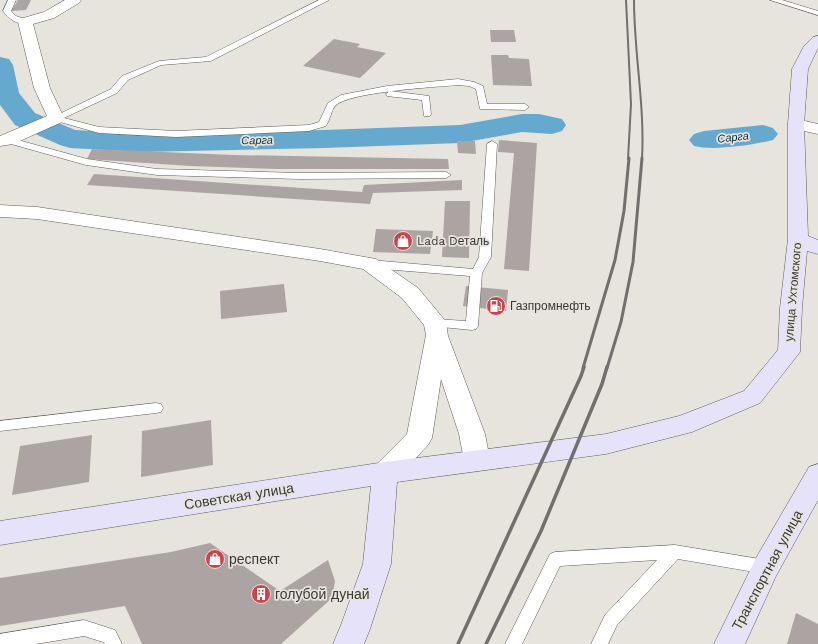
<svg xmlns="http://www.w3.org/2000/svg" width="818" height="644" font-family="'Work Sans',sans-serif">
<rect width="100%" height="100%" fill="#e6e4dd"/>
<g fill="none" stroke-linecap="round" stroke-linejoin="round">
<path fill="#66a9cf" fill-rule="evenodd" d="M0,57L9,59L13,65L19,93L35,113L75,130L142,134L324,130L460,125L522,114H539L562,119L566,125L562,131L552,134L522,132L460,143L324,148L142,152L70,148L60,145L15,125L0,105Z
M763,125L773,128L778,134L773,140C753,145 713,151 694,146L689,140L694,134L704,131Z"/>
</g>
<path fill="#aca4a3" d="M18,0H31L26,10L11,11Z
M490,30H514L516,42H491Z
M334,39L360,44L357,47L386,53L360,78L303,66Z
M491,55H508L509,58L529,59L532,86L493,85Z
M499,140L537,143L529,271L504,269L514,153L498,152Z
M457,141H475L476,154L458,153Z
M92,149L234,155L448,159L449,169H276L190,166L87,159Z
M94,174L362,192L364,185L462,180V190L373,193L370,204L87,185Z
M445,201H470L469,258L442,257Z
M376,229L433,231L430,254L373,252Z
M284,284L287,312L221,319L220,291Z
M466,286L508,290L506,311L463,306Z
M211,420L213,465L141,477L142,431Z
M92,435L89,482L12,495L20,446Z
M210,543L280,591L328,560L335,581L332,598L281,644H142L125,606L0,626V578L171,552Z
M796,613L818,624V644H787Z"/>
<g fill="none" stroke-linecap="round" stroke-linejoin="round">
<defs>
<path id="service" d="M8,0H16L11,11L16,16L28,20V24C17,25 9,19 3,11Z
M319,0H329L211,61L161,65L128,80L117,93L64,118L99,127L176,131L309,125L319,122L328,103L341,95L387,86L458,79L474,82L483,86L487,104H525L529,107L525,110L480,109L476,89L469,86L458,85C436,87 347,92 335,106C331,111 330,120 326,126L309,131L176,137L99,133L53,120L51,118L111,89L122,76L159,61L206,57Z
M770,0H782L818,11V15Z
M390,91L429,96L431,114L430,116H424L422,100L387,96L386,94Z
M7,137L87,159L157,169L300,173L446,172L451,175L446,178L300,179L157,175L86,165L4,142L2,140Z
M492,141L497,144L491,257L482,273L478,326L476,329L472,330L431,326L429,323L431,320L435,319L466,321L470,276L370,268L366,267L364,264L366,261L370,260L473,269L479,257L487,144Z
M156,403L161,404L163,408L161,412L156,413L0,431V421Z
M675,545L766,560L772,562L774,567L772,572L766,574L678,559L617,625L608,644H591L605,615L657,560L560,566L522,644H505L550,554L555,552Z
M84,620L115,630L122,644H105L103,642L84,636L36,644H0V634Z"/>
<path id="minor" d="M65,0H81L79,3L54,18L33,24L50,88L64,118L62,122L13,144L0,146V136L47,116L34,88L18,22L20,19L44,12Z
M796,119L818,124V134L790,128L788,124L790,120Z"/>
<path id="tertiary" d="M0,205L37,207L320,249L376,259L418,288L443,318L446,323L448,336L485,434L490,460L486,467L477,470L468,467L464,460L459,434L441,379L432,438L428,445L394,481L385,484L376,481L372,473L376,465L407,434L426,335L424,325L402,298L363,269L320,261L37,219L0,217Z"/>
<path id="secondary" d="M818,36V48L808,69L804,124L808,236L818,240V254L807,251L802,308L800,352L760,403L692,432L606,454L397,482L391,564L370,629L364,644H333L341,625L363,564L371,486L0,545V521L385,462L606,434L679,416L744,391L778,350L780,308L788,239V124L792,69L804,46L813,37Z
M818,464V500L776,576L745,644H714L756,558L809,467Z"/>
</defs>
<use href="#service" stroke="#5f5d57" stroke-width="1"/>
<use href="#minor" stroke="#5f5d57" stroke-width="1"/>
<use href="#tertiary" stroke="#5f5d57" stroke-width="1"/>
<use href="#secondary" stroke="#5f5d57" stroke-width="1"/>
<use href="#service" fill="#fff" fill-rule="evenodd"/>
<use href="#minor" fill="#fff" fill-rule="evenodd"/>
<use href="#tertiary" fill="#fff" fill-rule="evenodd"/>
<use href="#secondary" fill="#e6e2fa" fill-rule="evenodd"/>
<path stroke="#72706c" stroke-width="2" d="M626,0L631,104L628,159
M634,0C634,53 645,106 642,159"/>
<path stroke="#72706c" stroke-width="3" d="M583,368L615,260L624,211L629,158
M607,368L621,322L633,262L642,158"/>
<path stroke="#72706c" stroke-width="3.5" d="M458,644L581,376L584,367
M486,644L541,531L602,384L607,367"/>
</g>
<defs>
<symbol id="shop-disc" viewBox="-11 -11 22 22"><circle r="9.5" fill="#d14149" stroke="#e6e4dd"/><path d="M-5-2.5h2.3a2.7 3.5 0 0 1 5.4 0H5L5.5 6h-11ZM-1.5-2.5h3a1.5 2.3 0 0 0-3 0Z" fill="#fff"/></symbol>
<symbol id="fuel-disc" viewBox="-11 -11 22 22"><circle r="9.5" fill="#d14149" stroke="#e6e4dd"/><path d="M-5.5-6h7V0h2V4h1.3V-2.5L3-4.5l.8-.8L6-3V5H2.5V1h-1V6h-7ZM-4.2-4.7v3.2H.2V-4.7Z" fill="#fff"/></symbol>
<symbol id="building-disc" viewBox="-11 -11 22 22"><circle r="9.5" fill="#d14149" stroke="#e6e4dd"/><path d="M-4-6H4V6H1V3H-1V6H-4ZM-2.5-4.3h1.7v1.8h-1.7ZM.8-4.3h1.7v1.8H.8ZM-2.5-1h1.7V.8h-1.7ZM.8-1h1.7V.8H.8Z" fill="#fff"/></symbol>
</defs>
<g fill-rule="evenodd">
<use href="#shop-disc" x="392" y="230" width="22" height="22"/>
<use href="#fuel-disc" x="485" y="295" width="22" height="22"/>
<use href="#shop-disc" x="204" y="548" width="22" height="22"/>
<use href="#building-disc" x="250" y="583" width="22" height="22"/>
</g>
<g text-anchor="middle" stroke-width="3.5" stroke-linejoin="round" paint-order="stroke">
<g font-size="11" font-style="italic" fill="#0e2d3d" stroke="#e6e4dd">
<text transform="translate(733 137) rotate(-6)" y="4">Сарга</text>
<text transform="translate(257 140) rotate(-1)" y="4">Сарга</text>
</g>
<g font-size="12" fill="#3b3937" stroke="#e6e4dd" text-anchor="start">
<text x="417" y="245">Lada Dеталь</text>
<text x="510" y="310">Газпромнефть</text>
</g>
<g font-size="12" fill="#3b3937" stroke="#e6e4dd">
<text transform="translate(793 292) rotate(-85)" y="4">улица Ухтомского</text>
</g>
<g font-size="14" fill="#3b3937" stroke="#e6e4dd">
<text transform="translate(239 496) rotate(-9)" y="5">Советская улица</text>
<text transform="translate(767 570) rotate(-62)" y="5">Транспортная улица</text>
</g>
<g font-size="14" fill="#3b3937" stroke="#e6e4dd" text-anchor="start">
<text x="229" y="564">респект</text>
<text x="275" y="599">голубой дунай</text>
</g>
</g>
</svg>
